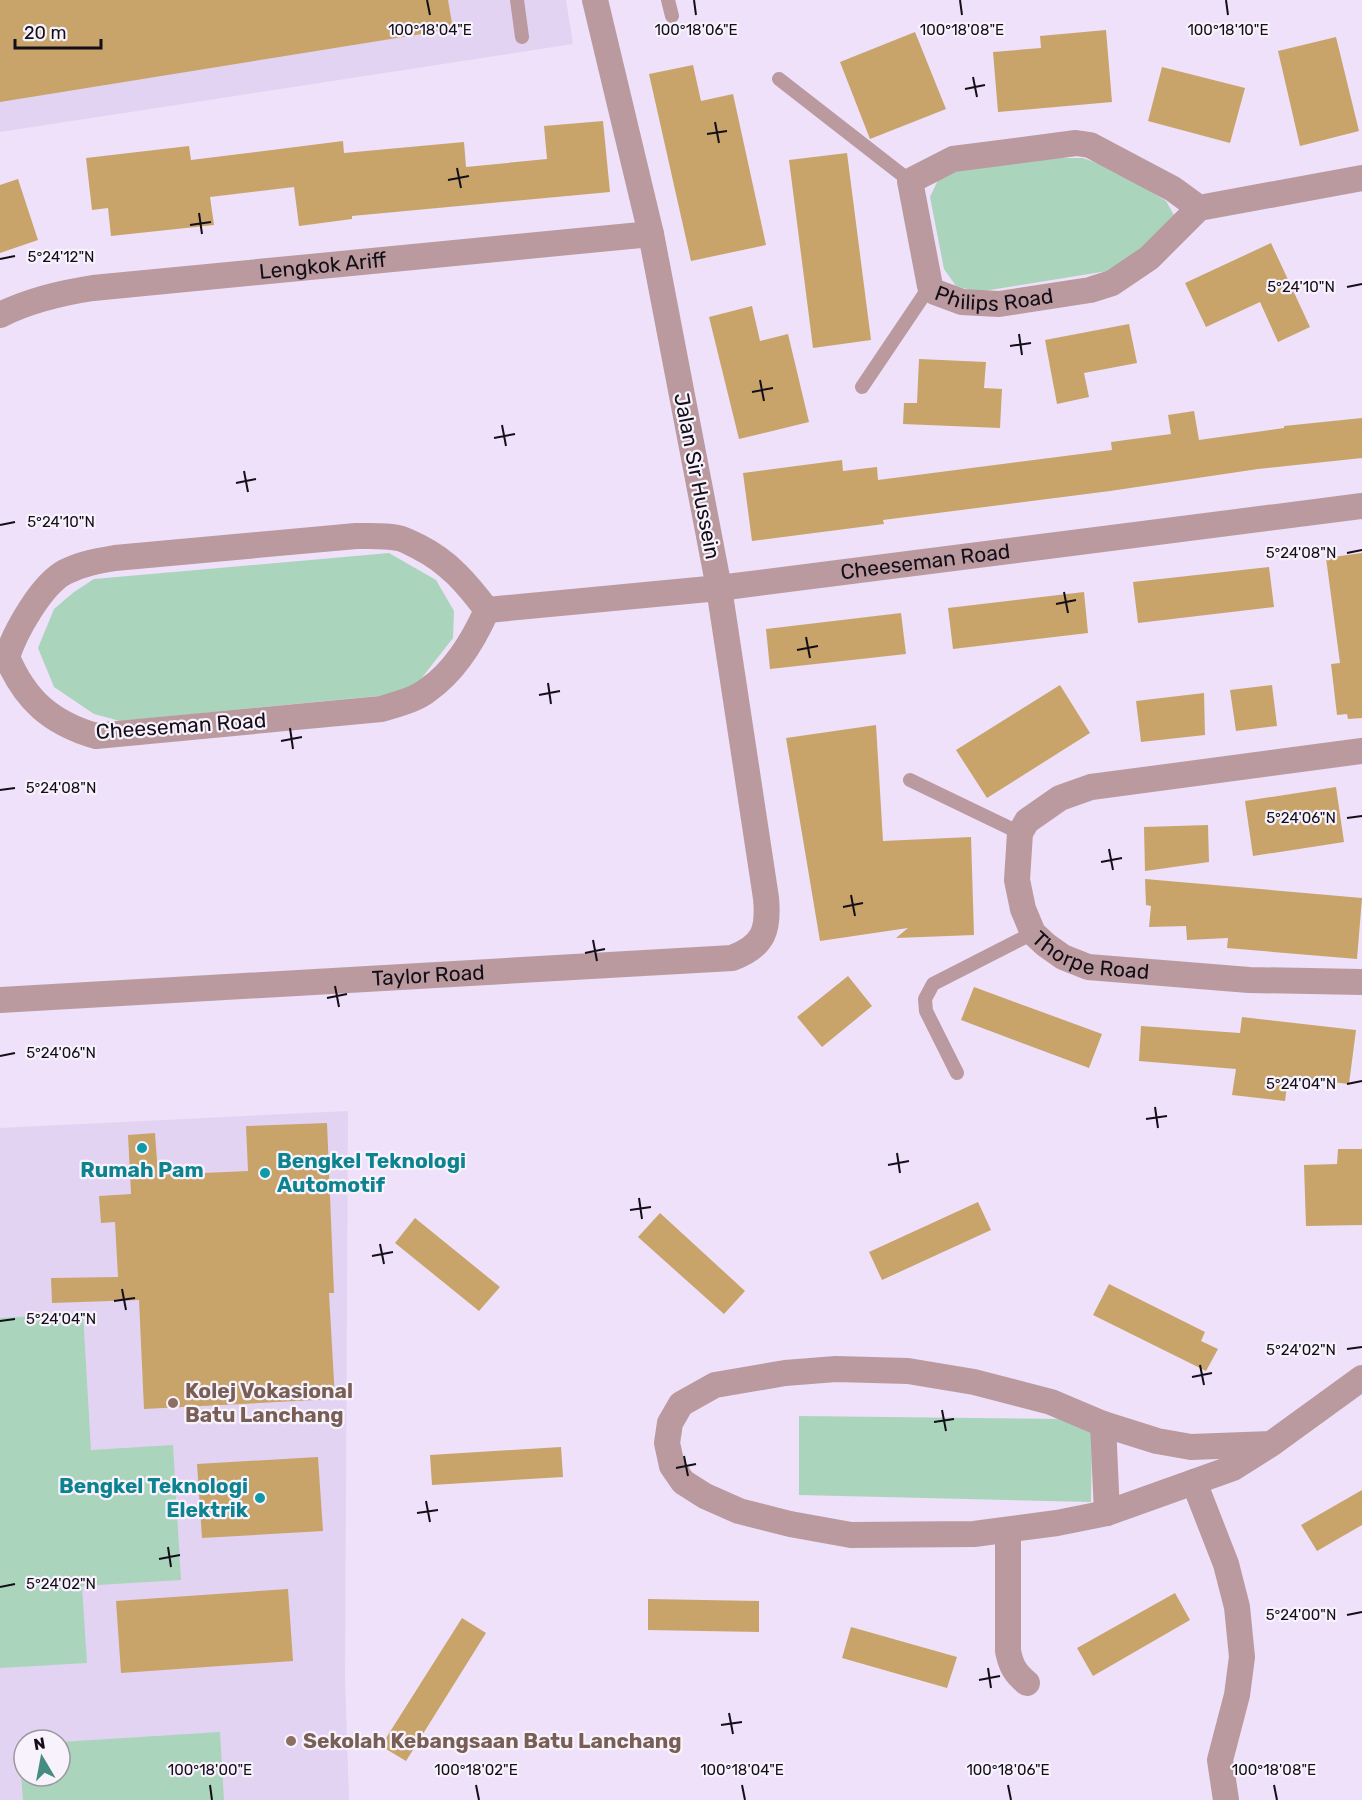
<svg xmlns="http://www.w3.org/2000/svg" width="1362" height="1800" font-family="Rubik,sans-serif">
<rect width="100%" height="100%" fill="#eee1f9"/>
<path fill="#e3d3f2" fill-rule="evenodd" d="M0,0H566L573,44L0,132Z
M348,1111L345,1678L349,1800H0V1128ZM24,1740H60V1776H24Z"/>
<path fill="#aad5bc" d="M1045,158H1083L1116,170L1166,201L1174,215L1170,226L1114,270L977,292L956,286L944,269L930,197L939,178L962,169Z
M389,553L436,580L454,611L453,638L417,684L388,695L120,721L94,714L54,687L38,648L54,609L74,592L94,579Z
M83,1313L91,1450L173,1445L181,1580L82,1586L87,1663L0,1668V1318Z
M799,1416L1067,1419L1092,1433L1091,1502L799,1495Z
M220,1732L224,1800H23L19,1745H24V1776H60V1742Z"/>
<path fill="#c8a46b" d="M0,0H448L453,29L0,102Z
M1106,30L1112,102L998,112L993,52L1041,48L1040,36Z
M915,32L946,109L870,139L840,62Z
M1336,37L1359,131L1300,146L1278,51Z
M693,65L701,101L733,94L766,245L691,261L649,74Z
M1162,67L1245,88L1230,143L1148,121Z
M603,121L610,192L352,216V219L299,226L294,187L210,197L214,225L111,236L108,208L92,210L86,158L189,146L191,160L343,141L344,153L464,142L466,167L547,159L544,126Z
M847,153L871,340L813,348L789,160Z
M18,179L38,240L0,253V185Z
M1271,243L1310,327L1278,342L1260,302L1206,327L1185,283Z
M752,306L760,341L788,334L809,422L739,439L709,317Z
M1129,324L1137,363L1084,373L1089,397L1057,404L1045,340Z
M919,359L986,362L984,388L1002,389L1000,428L903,424L904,403H917Z
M1194,411L1199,440L1284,428V426L1362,418V458L1258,469L1110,491L883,520L884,524L752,541L743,473L842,460L843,471L877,467L878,480L1112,450L1111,442L1171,434L1168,415Z
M1362,553V718L1348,719L1347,714L1337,715L1331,664L1340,663L1326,558Z
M1269,567L1274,607L1138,623L1133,582Z
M1084,592L1088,633L953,649L948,608Z
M901,613L906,654L770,669L766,629Z
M1060,685L1090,733L987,798L956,750Z
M1272,685L1277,726L1236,731L1230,690Z
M1204,693L1205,735L1141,742L1136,701Z
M876,725L883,841L971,837L974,935L896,938L908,928L820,941L786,738Z
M1336,787L1344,842L1253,856L1245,801Z
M1208,825L1209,862L1145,871L1144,827Z
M1145,879L1362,898L1357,959L1227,948L1228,938L1187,940L1186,926L1149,927L1151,906L1146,905Z
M848,976L872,1006L822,1047L797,1017Z
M974,987L1102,1034L1089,1068L961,1020Z
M1242,1017L1356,1030L1349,1084L1288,1077L1285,1101L1232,1095L1236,1069L1139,1061L1141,1026L1240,1033Z
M327,1123L334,1293H329L335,1399L144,1409L139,1300L52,1303L51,1278L118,1277L115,1222L101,1223L99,1196L131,1194L128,1135L155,1133L158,1175L248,1171L246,1126Z
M1338,1149H1362V1225L1306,1226L1304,1165L1337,1164Z
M978,1202L991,1230L882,1280L869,1252Z
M660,1213L745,1291L724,1314L638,1237Z
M415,1218L500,1287L479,1311L395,1243Z
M1109,1284L1205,1332L1201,1341L1218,1349L1206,1371L1093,1315Z
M561,1447L563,1477L432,1485L430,1455Z
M318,1457L323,1531L202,1538L197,1464Z
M1362,1490V1525L1317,1551L1301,1525Z
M288,1589L293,1661L121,1673L116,1601Z
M1175,1593L1190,1620L1093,1676L1077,1648Z
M648,1599L759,1601V1632L648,1630Z
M462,1618L486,1633L406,1761L381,1746Z
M851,1627L957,1657L947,1688L842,1658Z"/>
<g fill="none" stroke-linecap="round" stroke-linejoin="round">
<path stroke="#ba9a9f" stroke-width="14" d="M517,0L522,37
M668,0L672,16
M779,79L910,181
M862,387L930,286
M910,780L1020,833
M957,1073L926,1011L925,999L933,984L1033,933"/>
<g stroke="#ba9a9f" stroke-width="26">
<path id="s1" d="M1199,208L1173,189L1090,145L1076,143L953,159L910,181L930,286L935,292L962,302L980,303L999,304L1090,290L1112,283L1149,258L1199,208L1362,178"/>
<path id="s2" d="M0,315C30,300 60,293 93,288L651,234"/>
<path d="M356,536C370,536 384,535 398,538C405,539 412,544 419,547C449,562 467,584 487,610C474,639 456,670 429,689C416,700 397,704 381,709L96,736C51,723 25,700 7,657C15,632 41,585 65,572C81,564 97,561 115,558Z"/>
<path id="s3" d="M487,610L719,588L1362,506"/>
<path id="s4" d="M1362,751L1091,787L1060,798L1027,821L1020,833L1017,880L1023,909L1033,933L1046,945L1063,957L1088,967L1249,980L1362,982"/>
<path id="s5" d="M0,1000L732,958C764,946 769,930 766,898L719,588L651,234L595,0"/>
<path d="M1103,1424L1107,1513"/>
<path d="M1271,1444L1191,1447L1157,1441L1103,1424L1051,1402L974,1382L908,1371L836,1369L785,1373L715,1385L681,1404L670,1423L667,1443L672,1466L683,1482L705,1496L739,1511L790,1524L851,1535L974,1534L1057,1523L1107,1513L1233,1468L1271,1444L1362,1378"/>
<path d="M1194,1482L1226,1564L1237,1607L1242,1657L1237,1695L1220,1760L1226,1800"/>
<path d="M1008,1530V1651C1011,1666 1015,1673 1027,1683"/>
</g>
</g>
<path fill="none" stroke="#130e17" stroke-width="2" d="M427,0L430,15M694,0L696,15M960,0L962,15M1226,0L1228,15M973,77L977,97M965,89L985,85M715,122L719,143M707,134L727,131M457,168L461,188M448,180L469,176M199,213L202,234M190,225L211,222M0,259L15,256M1347,287L1362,284M1019,334L1022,355M1010,346L1031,343M760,380L764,401M752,392L773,388M502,425L506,446M494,438L515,434M244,471L248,492M236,483L256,479M0,525L15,522M1347,553L1362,550M1064,592L1068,613M1056,604L1076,600M806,637L810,658M797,650L818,646M548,683L551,704M539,695L560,691M290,728L293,749M281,741L302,737M0,790L15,788M1347,818L1362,816M1109,849L1113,870M1101,862L1122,858M851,895L855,916M843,907L863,903M593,940L597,961M585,953L605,949M335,986L339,1007M327,998L347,994M0,1056L15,1053M1347,1084L1362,1081M1155,1107L1158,1128M1146,1119L1167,1116M897,1153L900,1173M888,1165L909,1161M639,1198L642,1219M630,1210L651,1207M380,1244L384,1264M372,1256L393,1252M122,1289L126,1310M114,1301L135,1298M0,1321L15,1319M1347,1349L1362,1347M1200,1365L1204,1385M1192,1377L1212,1373M942,1410L946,1431M934,1422L954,1419M684,1456L688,1476M676,1468L696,1464M426,1501L430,1522M417,1513L438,1510M168,1547L171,1567M159,1559L180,1555M0,1587L15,1584M1347,1615L1362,1612M988,1668L991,1688M979,1680L1000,1676M729,1713L733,1734M721,1725L742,1722M210,1785L212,1800M476,1785L479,1800M742,1785L745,1800M1008,1785L1011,1800M1274,1785L1277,1800"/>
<g fill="#0f9aa8" stroke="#f7f2fc" stroke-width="2">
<circle cx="142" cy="1148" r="6"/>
<circle cx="265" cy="1173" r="6"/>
<circle cx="260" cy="1498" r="6"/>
</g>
<g fill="#8d6e63" stroke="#f7f2fc" stroke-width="2">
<circle cx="173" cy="1403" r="6"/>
<circle cx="291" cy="1741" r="6"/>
</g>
<g text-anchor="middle" stroke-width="4.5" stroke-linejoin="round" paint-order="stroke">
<g font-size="21" fill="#130e17" stroke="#f7f2fc">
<text dy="7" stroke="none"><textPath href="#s2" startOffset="328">Lengkok Ariff</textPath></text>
<text dy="7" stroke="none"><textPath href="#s1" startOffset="488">Philips Road</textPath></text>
<text transform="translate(697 476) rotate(79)" y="7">Jalan Sir Hussein</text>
<text dy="7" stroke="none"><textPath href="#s3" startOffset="441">Cheeseman Road</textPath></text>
<text transform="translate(181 726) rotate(-4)" y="7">Cheeseman Road</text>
<text dy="7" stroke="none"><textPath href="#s4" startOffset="528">Thorpe Road</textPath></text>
<text dy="7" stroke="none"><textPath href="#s5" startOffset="429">Taylor Road</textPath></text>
</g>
<g font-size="21" font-weight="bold" fill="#0d838f" stroke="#f7f2fc" text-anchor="start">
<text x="277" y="1168">Bengkel Teknologi<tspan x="277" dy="24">Automotif</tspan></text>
<text x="142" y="1177" text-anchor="middle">Rumah Pam</text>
<text x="248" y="1493" text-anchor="end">Bengkel Teknologi<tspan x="248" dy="24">Elektrik</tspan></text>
</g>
<g font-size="21" font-weight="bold" fill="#785e54" stroke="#f7f2fc" text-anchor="start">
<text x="185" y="1398">Kolej Vokasional<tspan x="185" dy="24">Batu Lanchang</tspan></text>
<text x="303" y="1748">Sekolah Kebangsaan Batu Lanchang</text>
</g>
</g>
<g font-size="15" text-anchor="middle" fill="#130e17" stroke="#f7f2fc" stroke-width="4.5" stroke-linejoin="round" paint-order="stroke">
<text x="1228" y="35">100°18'10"E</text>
<text x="430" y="35">100°18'04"E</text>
<text x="696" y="35">100°18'06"E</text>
<text x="962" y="35">100°18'08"E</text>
<text x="61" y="262">5°24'12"N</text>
<text x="1301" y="292">5°24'10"N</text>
<text x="61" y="527">5°24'10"N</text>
<text x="1301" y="558">5°24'08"N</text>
<text x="61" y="793">5°24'08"N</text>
<text x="1301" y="823">5°24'06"N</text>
<text x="61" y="1058">5°24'06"N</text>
<text x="1301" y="1089">5°24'04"N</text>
<text x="61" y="1324">5°24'04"N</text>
<text x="1301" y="1355">5°24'02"N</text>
<text x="61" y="1589">5°24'02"N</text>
<text x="1301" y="1620">5°24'00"N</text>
<text x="210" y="1775">100°18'00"E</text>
<text x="476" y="1775">100°18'02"E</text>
<text x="742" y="1775">100°18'04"E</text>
<text x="1008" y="1775">100°18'06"E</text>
<text x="1274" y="1775">100°18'08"E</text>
</g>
<g transform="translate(42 1758) rotate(350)"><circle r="28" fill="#f7f2fc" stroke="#9c97a0" stroke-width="1.5"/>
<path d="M0-4.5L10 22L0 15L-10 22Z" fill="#478c82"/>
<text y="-9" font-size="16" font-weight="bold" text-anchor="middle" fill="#130e17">N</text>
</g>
<path d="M15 39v9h86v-9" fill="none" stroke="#130e17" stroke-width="3"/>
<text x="24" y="39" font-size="18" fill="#130e17" stroke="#f7f2fc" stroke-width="4.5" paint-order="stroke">20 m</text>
</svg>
